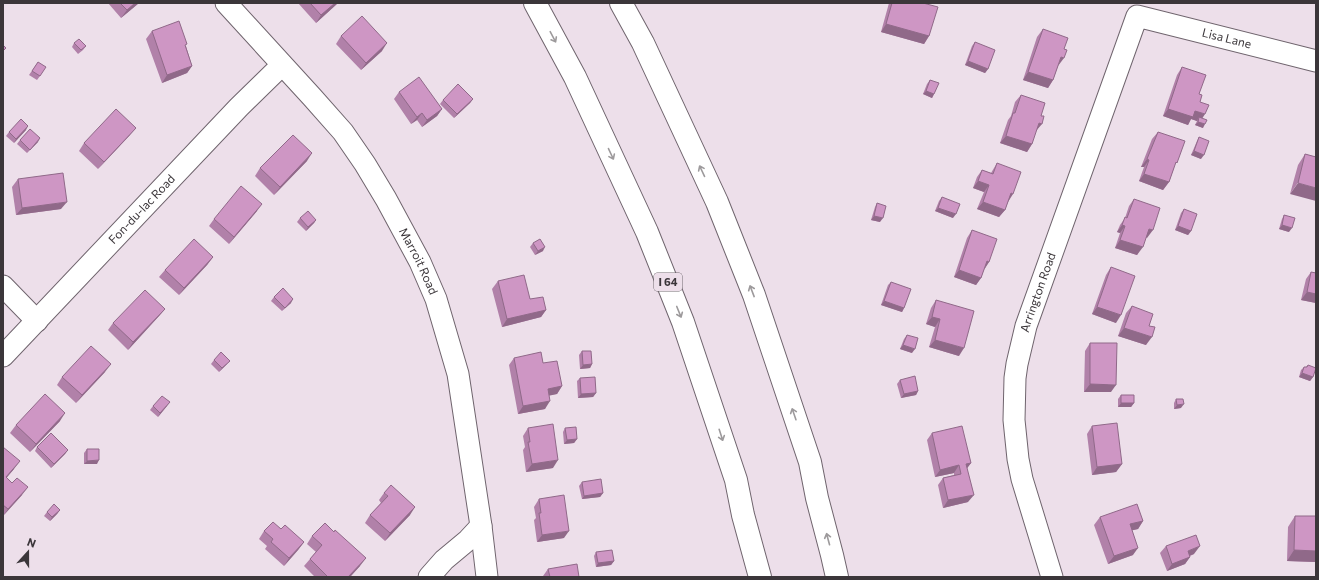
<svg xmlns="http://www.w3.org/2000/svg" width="1319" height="580" font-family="Commissioner,sans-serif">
<rect width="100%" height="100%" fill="#eddfea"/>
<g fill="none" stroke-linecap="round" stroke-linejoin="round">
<defs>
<g id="minor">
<path id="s1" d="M226,3L312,97L343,132L365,164L386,199L420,262L436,299L458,374L481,526L487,577"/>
<path d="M3,286L37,321"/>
<path id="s2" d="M3,356L239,107L282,65"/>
<path d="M429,577L444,560L468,540L481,526"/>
<path id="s3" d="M1052,577L1022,479L1018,459L1014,420L1015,378L1017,364L1026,326L1137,16L1316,61"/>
</g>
<path id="highway" d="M535,3L575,77L647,232L683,322L736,480L743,515L760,577
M621,3L643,43L717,202L754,295L810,462L817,498L832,555L837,577"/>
</defs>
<use href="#minor" stroke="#6f646d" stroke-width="23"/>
<use href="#highway" stroke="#6f646d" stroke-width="24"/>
<use href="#minor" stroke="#fff" stroke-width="21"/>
<use href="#highway" stroke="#fff" stroke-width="22"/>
</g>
<path fill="#b181a9" d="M108,3H139L121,18Z
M298,3H338L316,23Z
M889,3H923L929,36L924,44L881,32Z
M1043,29L1064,49L1053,80L1048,88L1023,80L1037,37Z
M152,31L186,46L192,66L187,73L162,83L146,39Z
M341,36L382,51L361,70L336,44Z
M975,42L988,69L985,73L965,65L972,46Z
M74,43L86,46L83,50L78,54L72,47Z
M38,62L40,76L37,80L29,75Z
M1182,67L1199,94L1202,118L1203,128L1195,125L1197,121L1191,119L1188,125L1163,116L1177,75Z
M930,80L934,94L932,98L923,94L927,84Z
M399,92L442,109L437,116L422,127L417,120L411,124L394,99Z
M1021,95L1032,144L1027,152L1000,143L1008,120L1011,116L1015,102Z
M473,99L470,103L454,118L440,104L443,100Z
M26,130L14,143L6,136L9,132Z
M1158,132L1174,168L1169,182L1163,190L1139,181L1144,167H1141L1152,139Z
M130,135L98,169L79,151L84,143Z
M1199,137L1201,159L1191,155L1197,141Z
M20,140L38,142L27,153L17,144Z
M1305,154L1316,157L1290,194L1298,165Z
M307,161L274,195L255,176L260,168Z
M997,163L1008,202L1005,210L999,217L977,209L984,192L973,188L977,177L982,170L991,173Z
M18,179L61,209L16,215L12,187Z
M942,197L953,218L935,211L939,201Z
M1134,199L1147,238L1146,237L1137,255L1115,248L1120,233L1117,232L1120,225L1125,218L1129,206Z
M877,203L880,222L871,220L875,207Z
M1184,209L1191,231L1188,235L1175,230L1181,213Z
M257,211L229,244L209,226L214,219Z
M1284,215L1289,232L1279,229L1282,219Z
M300,218L316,220L314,223L306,231L297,222Z
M972,230L989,262L984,269L981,278L976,285L954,277L967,238Z
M533,243L543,251L535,255L530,247Z
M213,257L207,265L179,295L159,277L165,270Z
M1111,267L1116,323L1092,314L1106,275Z
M1311,272L1316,273V303L1301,300L1306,279Z
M498,281L530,299L546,310L541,317L502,327L492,289Z
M891,282L904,308L902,312L881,305L888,285Z
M274,297L291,303L282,311L271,301Z
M936,300L959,356L929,347L935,327L926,324L931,308Z
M1132,306L1149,326L1146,345L1118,336L1126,313Z
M165,309L159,316L128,350L108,330L113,323Z
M907,335L912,353L900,349L904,339Z
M1090,343L1111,392H1084L1085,351Z
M582,351L592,364L590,368L580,369L579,355Z
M514,358L562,386L557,394L549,395L545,409L518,414L509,365Z
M214,360L227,364L219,372L211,364Z
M1308,365L1313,377L1310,381L1299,377L1301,370L1304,367H1306Z
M105,372L76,403L57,385L62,377Z
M580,378L596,393L593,397L578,398L577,381Z
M900,380L918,391L916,395L901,398L897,384Z
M1121,395L1134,403L1131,407H1118V399Z
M1176,399L1181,408L1174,409V403Z
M153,406H167L158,417L150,410Z
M60,421L30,452L10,433L16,425Z
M1092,426L1122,464L1116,472L1092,475L1087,434Z
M528,428L553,468L526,472L523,450L525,447L523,436Z
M565,428L577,439L574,443L564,444L563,432Z
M932,433L971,463L967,468L968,502L943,508L938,485L943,478L954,475V473L935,477L927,440Z
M3,447L14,469L6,478L22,495L3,516Z
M37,447L68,450L65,454L51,468L35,451Z
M87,449L97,464H84V453Z
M582,482L603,493L600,497L582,499L579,486Z
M384,493L410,515L385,541L365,523L370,515L381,503L379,500Z
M539,499L564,538L537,542L534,520L536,518L534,507Z
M60,510L57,514L50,521L44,516L47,512Z
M1295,516H1316V562L1287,561L1288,527Z
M1100,517L1143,521L1138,529L1132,530L1133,555L1108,564L1094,525Z
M281,529L304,542L298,550L284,566L265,549L267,546L259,539L264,531Z
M312,536L360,566L350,577H315L304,566L316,552L307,544Z
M1166,546L1194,554L1190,556V557L1185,564L1167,571L1160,553Z
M596,552L614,561L611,565L596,567L594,556Z
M548,569L579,577H543V576Z"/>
<path fill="#906989" d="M135,3H139L121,18L127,10Z
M335,3H338L316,23L321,15Z
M886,24L929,36L924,44L881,32Z
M387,43L382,51L361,70L366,63Z
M1061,57L1064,58L1058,66Z
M968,61L988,69L985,73L965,65Z
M192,66L187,73L162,83L167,75Z
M1028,72L1053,80L1048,88L1023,80Z
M926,91L934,94L932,98L923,94Z
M473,99L470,103L454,118L457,114Z
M442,109L437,116L422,127L427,120Z
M1168,109L1195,111L1205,114L1200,122L1199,117L1197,121L1191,119L1188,125L1163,116Z
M422,113L417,120L411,124L417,117Z
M1198,122L1205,124L1203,128L1195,125Z
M1039,123L1042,124L1036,131Z
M28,126L26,130L14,143L16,139Z
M136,128L130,135L98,169L104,162Z
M1006,136L1032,144L1027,152L1000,143Z
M40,138L38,142L27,153L30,150Z
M1194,151L1204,155L1201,159L1191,155Z
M312,153L307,161L274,195L280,187Z
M1147,159L1149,160L1144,167H1141Z
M1144,174L1169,182L1163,190L1139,181Z
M978,181L989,185L984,192L973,188Z
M1298,183L1316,188V201L1290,194Z
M1011,193L1013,194L1008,202L1005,201Z
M67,202L61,209L16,215L22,208Z
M983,202L1005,210L999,217L977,209Z
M262,204L257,211L229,244L234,237Z
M938,208L956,214L953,218L935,211Z
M874,216L883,218L880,222L871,220Z
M316,220L314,223L306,231L308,227Z
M1122,225L1125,226L1120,233L1117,232Z
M1282,225L1292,228L1289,232L1279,229Z
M1178,226L1191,231L1188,235L1175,230Z
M1149,229L1153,230L1147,238L1143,236Z
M1120,240L1143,247L1137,255L1115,248Z
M545,247L543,251L535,255L538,251Z
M213,257L207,265L179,295L184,288Z
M987,261L989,262L984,270Z
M959,270L981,278L976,285L954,277Z
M1307,292L1316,294V303L1301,300Z
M293,299L291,303L282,311L285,308Z
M884,301L904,308L902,312L881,305Z
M1097,307L1121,315L1116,323L1092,314Z
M165,309L159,316L128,350L133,342Z
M546,310L541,317L502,327L507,319Z
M932,317L940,319L935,327L926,324Z
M1124,328L1152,337L1146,345L1118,336Z
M935,340L964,348L959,356L929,347Z
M903,345L915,349L912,353L900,349Z
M230,361L219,372L222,368Z
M111,364L105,372L76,403L82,395Z
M592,364L590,368L580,369L583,365Z
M1302,373L1313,377L1310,381L1299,377Z
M1090,384L1116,385L1111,392H1084Z
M562,386L557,394L543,397L548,389Z
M918,391L916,395L901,398L904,394Z
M596,393L593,397L578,398L581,394Z
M550,401L545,409L518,414L523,406Z
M170,402L167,406L158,417L160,413Z
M1121,403H1134L1131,407H1118Z
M1184,404L1181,408L1174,409L1177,405Z
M65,413L60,421L30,452L36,444Z
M577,439L574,443L564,444L567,440Z
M68,450L65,454L51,468L54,464Z
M99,460L97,464H84L87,461Z
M558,460L553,468L526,472L532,464Z
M20,461L14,469L3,482L6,477Z
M971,463L965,471L966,464Z
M1122,464L1116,472L1092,475L1097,467Z
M959,465L954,473L935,477L940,470Z
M28,487L22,495L3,516L8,509Z
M603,493L600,497L582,499L584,496Z
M974,495L968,502L943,508L948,500Z
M415,507L410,515L385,541L390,533Z
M60,510L57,514L50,521L52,517Z
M1143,521L1138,529L1125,532L1130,524Z
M569,531L564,538L537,542L542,535Z
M304,542L298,550L284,566L289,558Z
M1200,546L1194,554L1183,558L1188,551Z
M1138,548L1133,555L1108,564L1114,556Z
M1294,550L1316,551V562L1287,561Z
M1190,557L1185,564L1167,571L1172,564Z
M366,558L360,566L350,577H348Z
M614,561L611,565L596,567L598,563Z"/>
<path fill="#ce96c4" stroke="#906989" d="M120,3H135L127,10Z
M310,3H335L321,15Z
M892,3H923L938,7L929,36L886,24Z
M362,16L387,43L366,63L341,36Z
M179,21L187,44L185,45L192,66L167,75L152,31Z
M1043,29L1068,38L1064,49L1067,50L1064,58L1061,57L1053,80L1028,72Z
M79,39L86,46L81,50L74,43Z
M975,42L995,50L988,69L968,61Z
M3,45L6,48L3,51Z
M38,62L46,67L40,76L32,71Z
M1182,67L1206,75L1199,94L1202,95L1200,102L1209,105L1205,114L1195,111L1193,117L1168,109Z
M419,77L442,109L427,120L422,113L417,117L399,92Z
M930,80L939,83L934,94L926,91Z
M458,84L473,99L457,114L443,100Z
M1021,95L1045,103L1041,116H1044L1042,124L1039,123L1032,144L1006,136L1013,113H1015Z
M116,109L136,128L104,162L84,143Z
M1199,117L1207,120L1205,124L1198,122Z
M21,119L28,126L16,139L9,132Z
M30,129L40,138L30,150L20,140Z
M1158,132L1185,141L1177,163L1176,162L1169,182L1144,174L1149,160L1147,159Z
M293,135L312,153L280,187L260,168Z
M1199,137L1209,141L1204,155L1194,151Z
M1305,154L1316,157V188L1298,183Z
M997,163L1021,172L1013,194L1011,193L1005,210L983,202L989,185L978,181L982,170L993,174Z
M63,173L67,202L22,208L18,179Z
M241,186L262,204L234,237L214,219Z
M942,197L960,204L956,214L938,208Z
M1134,199L1160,208L1153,230L1149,229L1143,247L1120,240L1125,226L1122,225L1125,217L1127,218Z
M877,203L886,206L883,218L874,216Z
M1184,209L1197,214L1191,231L1178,226Z
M308,211L316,220L308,227L300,218Z
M1284,215L1295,218L1292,228L1282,225Z
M972,230L997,239L989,262L987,261L981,278L959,270Z
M194,239L213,257L184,288L165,270Z
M540,239L545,247L538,251L533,243Z
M1111,267L1135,276L1121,315L1097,307Z
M1311,272L1316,273V294L1307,292Z
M524,275L530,299L543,297L546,310L507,319L498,281Z
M891,282L911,289L904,308L884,301Z
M283,288L293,299L285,308L274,297Z
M145,290L165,309L133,342L113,323Z
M936,300L974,311L964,348L935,340L940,319L932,317Z
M1132,306L1153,314L1149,326L1155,327L1152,337L1124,328Z
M907,335L918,338L915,349L903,345Z
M1090,343H1117L1116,385L1090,384Z
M91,346L111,364L82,395L62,377Z
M582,351H591L592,364L583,365Z
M221,352L230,361L222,368L214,360Z
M541,352L543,363L557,361L562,386L548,389L550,401L523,406L514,358Z
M1308,365L1316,368L1313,377L1302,373L1304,367H1307Z
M915,376L918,391L904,394L900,380Z
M595,377L596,393L581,394L580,378Z
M45,394L65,413L36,444L16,425Z
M1121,395H1134V403H1121Z
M162,396L170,402L160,413L153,406Z
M1176,399H1183L1184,404L1177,405Z
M1117,423L1122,464L1097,467L1092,426Z
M553,424L558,460L532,464L528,442H530L528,428Z
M962,426L971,463L966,464L974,495L948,500L943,478L961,474L959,465L940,470L932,433Z
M576,427L577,439L567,440L565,428Z
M51,433L68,450L54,464L37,447Z
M3,447L20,461L6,477L12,483L17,478L28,487L8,509L3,505Z
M87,449H99V460L87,461Z
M601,479L603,493L584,496L582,482Z
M391,485L415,507L390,533L370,515L388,496L384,493Z
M564,495L569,531L542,535L539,513H541L539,499Z
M54,504L60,510L52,517L47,512Z
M1137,504L1143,521L1130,524L1138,548L1114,556L1100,517Z
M1295,516H1316V551L1294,550Z
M273,522L281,529L285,525L304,542L289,558L271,542L273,539L264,531Z
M325,523L334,532L335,530L366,558L348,577H328L310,559L322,545L312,536Z
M1196,535L1200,546L1188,551L1190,557L1172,564L1166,546Z
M612,550L614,561L598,563L596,552Z
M577,564L579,577H550L548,569Z"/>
<defs><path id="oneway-shaft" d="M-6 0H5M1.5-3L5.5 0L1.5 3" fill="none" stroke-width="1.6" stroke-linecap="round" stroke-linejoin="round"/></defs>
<g stroke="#9d9a9c">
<use href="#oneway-shaft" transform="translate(553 37) rotate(62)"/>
<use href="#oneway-shaft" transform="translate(611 154) rotate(65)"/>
<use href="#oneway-shaft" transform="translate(702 171) rotate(-115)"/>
<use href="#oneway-shaft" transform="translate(752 291) rotate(-111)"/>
<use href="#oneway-shaft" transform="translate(679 312) rotate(68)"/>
<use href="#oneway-shaft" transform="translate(794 414) rotate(-109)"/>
<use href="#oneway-shaft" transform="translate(721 435) rotate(72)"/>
<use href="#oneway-shaft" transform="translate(828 539) rotate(-105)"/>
</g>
<g text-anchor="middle" stroke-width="3" stroke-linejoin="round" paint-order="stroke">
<rect fill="#eddfea" stroke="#70696f" stroke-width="1" x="654" y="273" width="28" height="18" rx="3"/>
<g font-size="11" font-weight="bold" fill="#3b363a">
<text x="668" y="286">I 64</text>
</g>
<g font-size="12" fill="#3b363a" stroke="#eddfea">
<text dy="4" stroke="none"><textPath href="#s3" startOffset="679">Lisa Lane</textPath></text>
<text dy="4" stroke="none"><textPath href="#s2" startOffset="202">Fon-du-lac Road</textPath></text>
<text dy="4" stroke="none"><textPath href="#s1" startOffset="324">Marroit Road</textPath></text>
<text dy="4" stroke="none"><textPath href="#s3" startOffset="293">Arrington Road</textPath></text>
</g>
</g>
<rect width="1319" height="580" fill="none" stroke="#3b363a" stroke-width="8"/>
<g transform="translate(28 552) rotate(21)" stroke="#eddfea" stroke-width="3" paint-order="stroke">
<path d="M0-3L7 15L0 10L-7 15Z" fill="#3b363a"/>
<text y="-6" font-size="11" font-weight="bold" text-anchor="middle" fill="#3b363a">N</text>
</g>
</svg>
